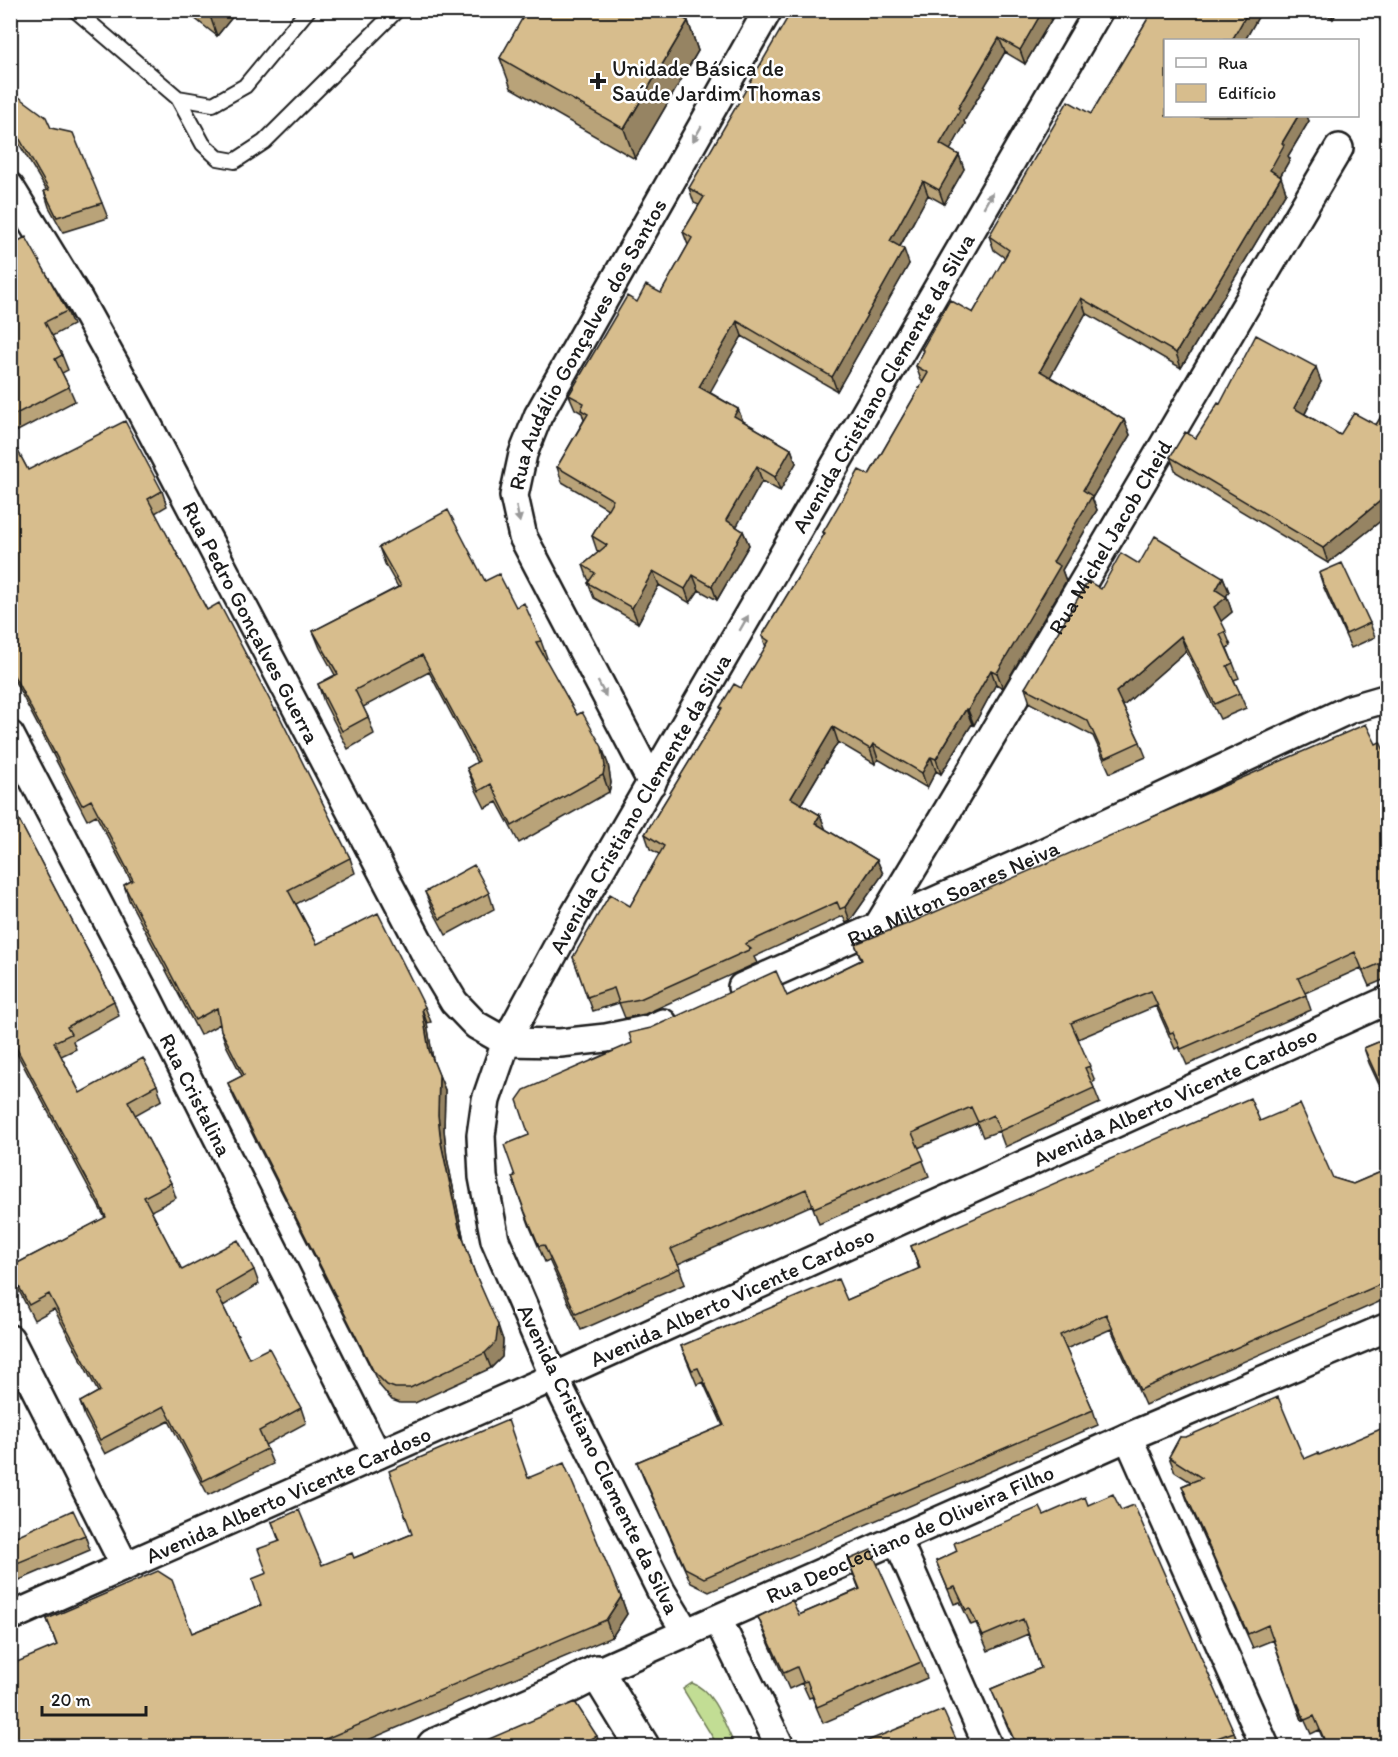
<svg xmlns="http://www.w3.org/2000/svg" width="1398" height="1757" font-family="Itim,sans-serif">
<rect width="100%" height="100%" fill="#fff"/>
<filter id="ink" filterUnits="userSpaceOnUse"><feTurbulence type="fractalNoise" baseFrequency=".0167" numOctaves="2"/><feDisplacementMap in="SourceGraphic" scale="12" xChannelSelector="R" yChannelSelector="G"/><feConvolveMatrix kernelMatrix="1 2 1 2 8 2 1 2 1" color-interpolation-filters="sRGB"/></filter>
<g filter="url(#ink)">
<path fill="#c2dd94" stroke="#6f7c58" stroke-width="1.5" d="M692,1683C715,1691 725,1726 735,1746H718L683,1689Z"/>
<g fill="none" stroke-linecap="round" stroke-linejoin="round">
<defs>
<path id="service" d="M75,10L178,98L213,104L245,86L308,10
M178,98L203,144L218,158L235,161L264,142L397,10"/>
<g id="minor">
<path id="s1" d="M10,187L78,298L139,408L427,957L454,1002L476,1025L506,1042L560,1043L606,1038L650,1029L663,1023"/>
<path id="s2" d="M10,735L148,999L377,1455"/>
<path id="s3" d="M652,783L523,537L514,496L523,454L538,416L768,10"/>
<path id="s4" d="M878,926C1035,668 1185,407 1339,148"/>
<path id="s5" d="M742,987L1040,854L1350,709L1388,698"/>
<path d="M10,1339L125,1566"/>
<path d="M1128,1437L1265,1746"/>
<path d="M897,1539L988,1746"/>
<path id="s6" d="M10,1617L554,1377L1388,1000"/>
<path d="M718,1620L780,1746"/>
<path id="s7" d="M687,1634L661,1591L554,1377L495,1240L483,1177L481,1135L486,1100L506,1042L575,914L1099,10"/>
<path id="s8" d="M597,1672L1128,1437L1388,1327"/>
</g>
<path id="tertiary" d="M434,1746L556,1693L597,1672L642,1746"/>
</defs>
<use href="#service" stroke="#1c1c1c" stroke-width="18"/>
<use href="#minor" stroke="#1c1c1c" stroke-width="32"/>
<use href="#tertiary" stroke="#1c1c1c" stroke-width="38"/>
<use href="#service" stroke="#fff" stroke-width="14"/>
<use href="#minor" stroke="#fff" stroke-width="27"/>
<use href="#tertiary" stroke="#fff" stroke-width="33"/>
</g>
<path fill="#b9a379" stroke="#1c1c1c" stroke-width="1.5" d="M184,10H238L217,36Z
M520,10H669L688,21L698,51L635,159L511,88L500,58L523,18Z
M1057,10L1025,64L1005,52L964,121L965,124L950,150L959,155L964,169L944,204L928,195L900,247L909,264L837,391L742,336L725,365L709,392L738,409L743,421L791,449L796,463L780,491L762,481L736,527L743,531L749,545L717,600L699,590L690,603L659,585L638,623L594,598L588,583L590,581L588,579L583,565L599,552L597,551L592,536L608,509L562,482L557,467L584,420L582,413L575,409L569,395L637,302L661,293L688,245L683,232L699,205L694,203L689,188Z
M1139,10H1262L1245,40H1166L1309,121L1288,156L1290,159L1280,177L1286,192L1181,368L1086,313L1050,377L1124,420L1130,435L1092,498L1097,510L1062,570L1066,581L1003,688L996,684L974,725L972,724L941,774L936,771L927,788L878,759L875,764L838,742L801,804L820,815L825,829L877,860L883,874L850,921L846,923L843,916L754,957L757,963L645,1014L625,1018L619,1003L593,1011L573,957L630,906L659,854L650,849L645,834L721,710L720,707L741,688L766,647L762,636L824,535L823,532L869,475L923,382L921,380L916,366L923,353L922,349L973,313L1005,258L994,250L989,236L1091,114L1149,17Z
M1319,10H1338L1333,19Z
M1374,10H1388V32Z
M10,123L51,128L102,203L108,218L63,232L49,207L44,191H47L15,137Z
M10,245L67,311L73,325L52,336L62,355L68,370L62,373L69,387L75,401L10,435Z
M1321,382L1305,414L1340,435L1376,425L1388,405V515L1328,563L1176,472L1170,457L1196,438L1220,404Z
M10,436L28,470L162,491L167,506L155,513L207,610L350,858L355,873L296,904L317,944L425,1007L431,1022L427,1023L433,1061L445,1090L444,1130L447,1158L464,1241L476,1276L503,1340L502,1357L491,1368L415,1403H400L392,1400L380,1386L234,1098L228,1083L242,1076L226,1045L221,1030L220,1024L200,1035L129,900L124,885L131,881L96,815L87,820L10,672Z
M379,547L485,581L516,607L541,641L547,658L545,659L577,715L608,764L611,783L609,792L519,843L497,802L485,808L474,786L467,768L477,763L429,672L363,707L368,717L374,734L348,749L324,702L318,684L335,675L320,648L313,631L398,587L385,564Z
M1139,564L1223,577L1229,592L1226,596L1232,612L1221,621L1231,646L1227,648L1239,678L1234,680L1246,708L1220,719L1186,651L1123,706L1140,742L1146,757L1110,773L1093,736L1030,703L1025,688L1101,589Z
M1319,573L1370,623L1375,637L1351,648L1324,588Z
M1376,744L1388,759V978L1369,986L1361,968L1305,993L1311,1010L1187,1065L1179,1047L1175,1049L1156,1006L1078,1039L1095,1081L1092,1083L1100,1103L1005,1147L999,1131L983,1137L977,1123L918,1148L929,1176L819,1224L812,1205L678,1264L685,1284L581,1330L549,1260L545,1262L530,1227L512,1177L515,1176L529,1135L787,996L861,960L855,944Z
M10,803L114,1001L119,1016L73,1041L76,1049L61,1056L80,1093L157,1085L162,1100L135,1115L171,1183L176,1198L151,1211L182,1270H254L259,1284L223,1306L249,1358L301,1408L306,1423L265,1445L273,1464L208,1495L169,1421L105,1454L85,1417L80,1402L98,1392L54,1309L34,1320L15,1283L10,1271V1267L105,1218L15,1050L10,1052Z
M425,892L489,893L494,909L446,935L431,907Z
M1388,1038V1104L1369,1063L1364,1048Z
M1260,1121L1333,1178L1353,1184L1388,1169V1298L1145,1405L1111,1329L1066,1349L1093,1410L1098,1425L709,1592L691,1583L643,1477L637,1462L723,1426L703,1382L697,1385L681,1346L847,1300L919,1269L911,1246Z
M10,1389L14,1399L10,1401Z
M1180,1437L1388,1746H1326L1319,1730L1311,1734L1304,1719L1302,1720L1273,1640L1253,1648L1187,1500L1182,1486L1191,1482L1175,1472L1169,1457Z
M528,1478L621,1597L627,1614L612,1637L354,1746H10L57,1646L47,1619L192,1633L261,1605L267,1573L279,1541L272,1522L322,1565L354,1558L412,1534Z
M1088,1505L1121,1510L1234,1732L1239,1746H1016L991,1689L1041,1668L1028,1634L988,1651L976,1623L971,1625L960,1602L954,1604L936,1561L1044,1515Z
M85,1535L90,1550L10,1584V1536L12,1538Z
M848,1560L921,1662L927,1678L823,1723L812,1697L809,1698L802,1683L789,1689L764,1632L758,1617L799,1615L859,1589Z
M597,1736L600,1746H473Z"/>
<path fill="#968463" stroke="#1c1c1c" stroke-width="1.5" d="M208,10H238L217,36Z
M1043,10H1057L1025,64L1020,50Z
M1249,10H1262L1245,40H1232Z
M1330,10H1338L1333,19Z
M688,21L698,51L635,159L624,129Z
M999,38L1005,52L964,121L965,124L945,159L940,144L958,108Z
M1298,116H1307L1309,121L1288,156L1290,159L1275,185L1270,170L1282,143Z
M959,155L964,169L944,204L939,190Z
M1281,177L1286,192L1181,368L1176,353Z
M923,181L928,195L895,255L890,241Z
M904,249L909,264L837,391L832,377Z
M1081,298L1086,313L1045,386L1040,371Z
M737,321L742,336L705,401L699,387Z
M1316,367L1321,382L1300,423L1294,408Z
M738,409L744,424L734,416Z
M1124,420L1130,435L1092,498L1097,510L1062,570L1066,581L1003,688L997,673L1053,562L1083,490Z
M791,449L796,463L780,491L775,477Z
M757,466L762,481L732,535L726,520Z
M1385,497L1388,503V515L1328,563L1323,548Z
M743,531L749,545L717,600L712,586Z
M653,571L659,585L638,623L632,608Z
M693,575L699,590L690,603L685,589Z
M1223,577L1229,592L1225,598L1227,597L1232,612L1220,622L1214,607L1216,590Z
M1181,636L1186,651L1122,707L1116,692Z
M991,670L996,684L974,725L968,710Z
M966,709L972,724L941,774L936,759Z
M833,727L838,742L796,812L791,798Z
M873,744L878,759L875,764L870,749Z
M602,747L608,764L611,783L609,792L603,775Z
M931,757L936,771L927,788L922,773Z
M820,815L826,830L815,823Z
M877,860L883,874L850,921L845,907Z
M422,1009L427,1023L434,1065L429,1050Z
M439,1075L445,1090L444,1130L447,1158L464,1241L459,1227L441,1143L438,1115Z
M498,1325L503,1340L502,1357L491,1368L485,1353Z
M621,1597L627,1614L612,1637L606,1620Z
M1298,1704L1304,1719L1302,1720L1297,1705Z"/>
<path fill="#d7bd8d" stroke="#1c1c1c" stroke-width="1.5" d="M527,10H669L688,21L624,129L500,58Z
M792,10H1043L1020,50L999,38L958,108L960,110L940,144L959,155L939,190L923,181L890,241L904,249L832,377L737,321L699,387L738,409L734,416L791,449L775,477L757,466L726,520L743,531L712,586L693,575L685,589L653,571L632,608L588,583L595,573L583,565L607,545L592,536L613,500L557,467L588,414L581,410L584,403L569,395L627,296L637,302L646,285L661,293L692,238L683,232L704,197L689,188Z
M1153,10H1249L1232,40H1166V116H1298L1282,143L1284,145L1270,170L1281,177L1176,353L1081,298L1040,371L1124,420L1083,490L1092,496L1053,562L1060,566L997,673L991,670L968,710L966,709L936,759L931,757L922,773L873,744L870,749L833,727L791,798L820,815L815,823L877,860L845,907L840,909L837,902L745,944L751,949L640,999L619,1003L614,988L587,997L573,957L610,894L630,906L664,846L645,834L722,708L720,707L734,684L741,688L769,641L762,636L825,533L823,532L859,470L869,475L928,373L916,366L924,351L922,349L950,300L973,313L1009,250L989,236L1068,101L1091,114Z
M1378,10H1388V26Z
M11,91L46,117L51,128L73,133L102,203L57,217L44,191L49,190L10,122Z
M26,237L67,311L45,322L62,355L55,359L69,387L10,417V245Z
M1256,335L1316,367L1294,408L1340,435L1354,413L1376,425L1388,405V501L1385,497L1323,548L1170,457L1185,432L1196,438L1218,403L1220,404Z
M125,421L162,491L148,499L207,610L219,603L275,710L276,709L350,858L288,890L317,944L378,913L425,1007L422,1009L429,1050L439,1075L438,1115L441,1143L459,1227L471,1261L470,1262L498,1325L496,1342L485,1353L410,1388H395L387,1385L374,1372L228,1083L244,1075L221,1030L217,1008L195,1020L124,885L133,880L91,800L82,805L10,668V436L28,470Z
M448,510L485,581L499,574L516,607L524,603L541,641L536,642L577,715L582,712L602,747L605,766L603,775L512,826L491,784L479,791L467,768L479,761L422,655L355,690L368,717L342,731L318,684L338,674L313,631L401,586L379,547Z
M1155,536L1223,577L1216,590L1227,597L1214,607L1226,631L1220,634L1233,663L1227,666L1240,693L1215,704L1181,636L1116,692L1140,742L1105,758L1088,721L1025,688L1088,581L1101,589L1121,553L1139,564Z
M1342,563L1370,623L1346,634L1319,573Z
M1366,724L1376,744L1380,742L1388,759V960L1363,971L1355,952L1298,978L1306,995L1181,1049L1173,1032L1170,1033L1151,991L1071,1023L1090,1066L1085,1068L1094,1088L1000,1131L993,1115L978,1122L971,1107L912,1133L924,1160L814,1208L806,1189L671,1249L680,1268L576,1314L544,1245L539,1246L525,1212L512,1177L515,1176L504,1145L529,1135L517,1100L524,1090L632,1043L629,1033L651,1028L776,971L787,996L862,960L855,944L912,922Z
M10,803L114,1001L67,1027L71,1034L54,1042L80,1093L143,1058L157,1085L128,1101L171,1183L144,1197L182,1270L238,1240L254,1270L216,1292L249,1358L269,1348L301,1408L259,1431L267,1449L203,1481L164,1406L100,1440L80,1402L100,1391L49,1294L29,1305L10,1270V1267L106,1217L95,1194L10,1036Z
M474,865L489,893L440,919L425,892Z
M1388,1038V1101L1364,1048Z
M1250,1098L1260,1121L1300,1104L1333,1178L1353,1184L1388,1169V1281L1140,1390L1106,1314L1060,1335L1093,1410L704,1578L685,1568L637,1462L724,1425L698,1368L692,1370L681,1346L838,1279L847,1300L920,1268L911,1246Z
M1278,1397L1304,1459L1318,1453L1319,1455L1388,1426V1746H1327L1314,1716L1305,1720L1298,1704L1297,1705L1268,1625L1248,1634L1182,1486L1202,1478L1169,1457L1180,1437H1186Z
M508,1420L528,1478L564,1463L621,1597L606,1620L309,1746H10V1665L57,1645L47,1619L158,1571L172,1580L192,1633L261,1605L252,1579L267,1573L258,1549L280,1541L272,1522L299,1510L322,1565L352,1553L354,1558L412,1534L389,1471Z
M1113,1494L1121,1510L1134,1505L1234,1732L1217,1738L1221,1746H1017L991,1689L1041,1668L1023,1619L983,1636L970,1609L966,1610L955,1587L948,1589L936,1561L957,1551L954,1543L1040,1507L1044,1515L1085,1497L1088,1505Z
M73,1510L85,1535L10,1566V1536L12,1538Z
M871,1550L921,1662L817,1707L807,1681L803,1682L797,1667L784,1673L758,1617L792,1600L799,1615L860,1589L848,1560Z
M575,1702L597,1736L583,1743L585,1746H473Z
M943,1710L959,1746H855Z"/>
<defs><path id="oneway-solid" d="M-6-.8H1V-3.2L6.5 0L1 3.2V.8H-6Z" transform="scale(1.5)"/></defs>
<g fill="#999">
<use href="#oneway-solid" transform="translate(697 134) rotate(120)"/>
<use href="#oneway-solid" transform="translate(988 200) rotate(-60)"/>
<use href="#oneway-solid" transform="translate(518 514) rotate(78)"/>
<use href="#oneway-solid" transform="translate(744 623) rotate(-60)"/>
<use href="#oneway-solid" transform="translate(602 689) rotate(62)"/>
</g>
</g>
<path fill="#1c1c1c" stroke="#fff" stroke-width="2" d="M595 72h6v6h6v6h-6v6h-6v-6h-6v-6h6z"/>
<g text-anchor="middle" stroke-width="5" stroke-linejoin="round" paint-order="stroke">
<g font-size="22" fill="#1c1c1c" stroke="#fff" text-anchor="start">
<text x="612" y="76">Unidade Básica de<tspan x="612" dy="25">Saúde Jardim Thomas</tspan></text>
</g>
<g font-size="22" fill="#1c1c1c" stroke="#fff">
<text dy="8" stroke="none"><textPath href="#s3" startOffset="489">Rua Audálio Gonçalves dos Santos</textPath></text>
<text dy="8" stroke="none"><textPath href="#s7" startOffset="1401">Avenida Cristiano Clemente da Silva</textPath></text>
<text dy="8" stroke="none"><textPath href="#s4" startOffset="453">Rua Michel Jacob Cheid</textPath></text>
<text dy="8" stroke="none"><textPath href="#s1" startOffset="498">Rua Pedro Gonçalves Guerra</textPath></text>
<text dy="8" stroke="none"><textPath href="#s7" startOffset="915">Avenida Cristiano Clemente da Silva</textPath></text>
<text dy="8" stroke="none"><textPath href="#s5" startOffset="231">Rua Milton Soares Neiva</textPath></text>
<text dy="8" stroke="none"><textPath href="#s2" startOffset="405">Rua Cristalina</textPath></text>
<text dy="8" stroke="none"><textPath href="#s6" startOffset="1276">Avenida Alberto Vicente Cardoso</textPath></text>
<text dy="8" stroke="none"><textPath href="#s6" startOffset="790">Avenida Alberto Vicente Cardoso</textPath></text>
<text transform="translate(599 1459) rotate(64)" y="8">Avenida Cristiano Clemente da Silva</text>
<text dy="8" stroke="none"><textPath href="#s6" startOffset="304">Avenida Alberto Vicente Cardoso</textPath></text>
<text dy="8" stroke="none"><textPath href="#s8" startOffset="342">Rua Deocleciano de Oliveira Filho</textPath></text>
</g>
</g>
<rect width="1398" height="1757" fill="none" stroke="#fff" stroke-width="36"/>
<rect x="18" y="18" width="1362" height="1721" fill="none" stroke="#1c1c1c" stroke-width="2" filter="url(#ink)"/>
<rect x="1164" y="39" width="195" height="78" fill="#ffffff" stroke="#a4a4a4" stroke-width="1.5"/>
<rect x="1176" y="58" width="30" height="9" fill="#ffffff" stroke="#a4a4a4" stroke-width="1.5"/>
<text x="1218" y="69" font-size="18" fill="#1c1c1c">Rua</text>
<rect x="1176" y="84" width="30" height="18" fill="#d7bd8d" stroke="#a4a4a4" stroke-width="1.5"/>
<text x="1218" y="99" font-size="18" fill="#1c1c1c">Edifício</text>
<path d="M42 1706v9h104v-9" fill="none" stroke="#1c1c1c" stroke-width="3"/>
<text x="51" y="1706" font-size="18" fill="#1c1c1c" stroke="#ffffff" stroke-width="4.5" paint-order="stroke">20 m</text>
</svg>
